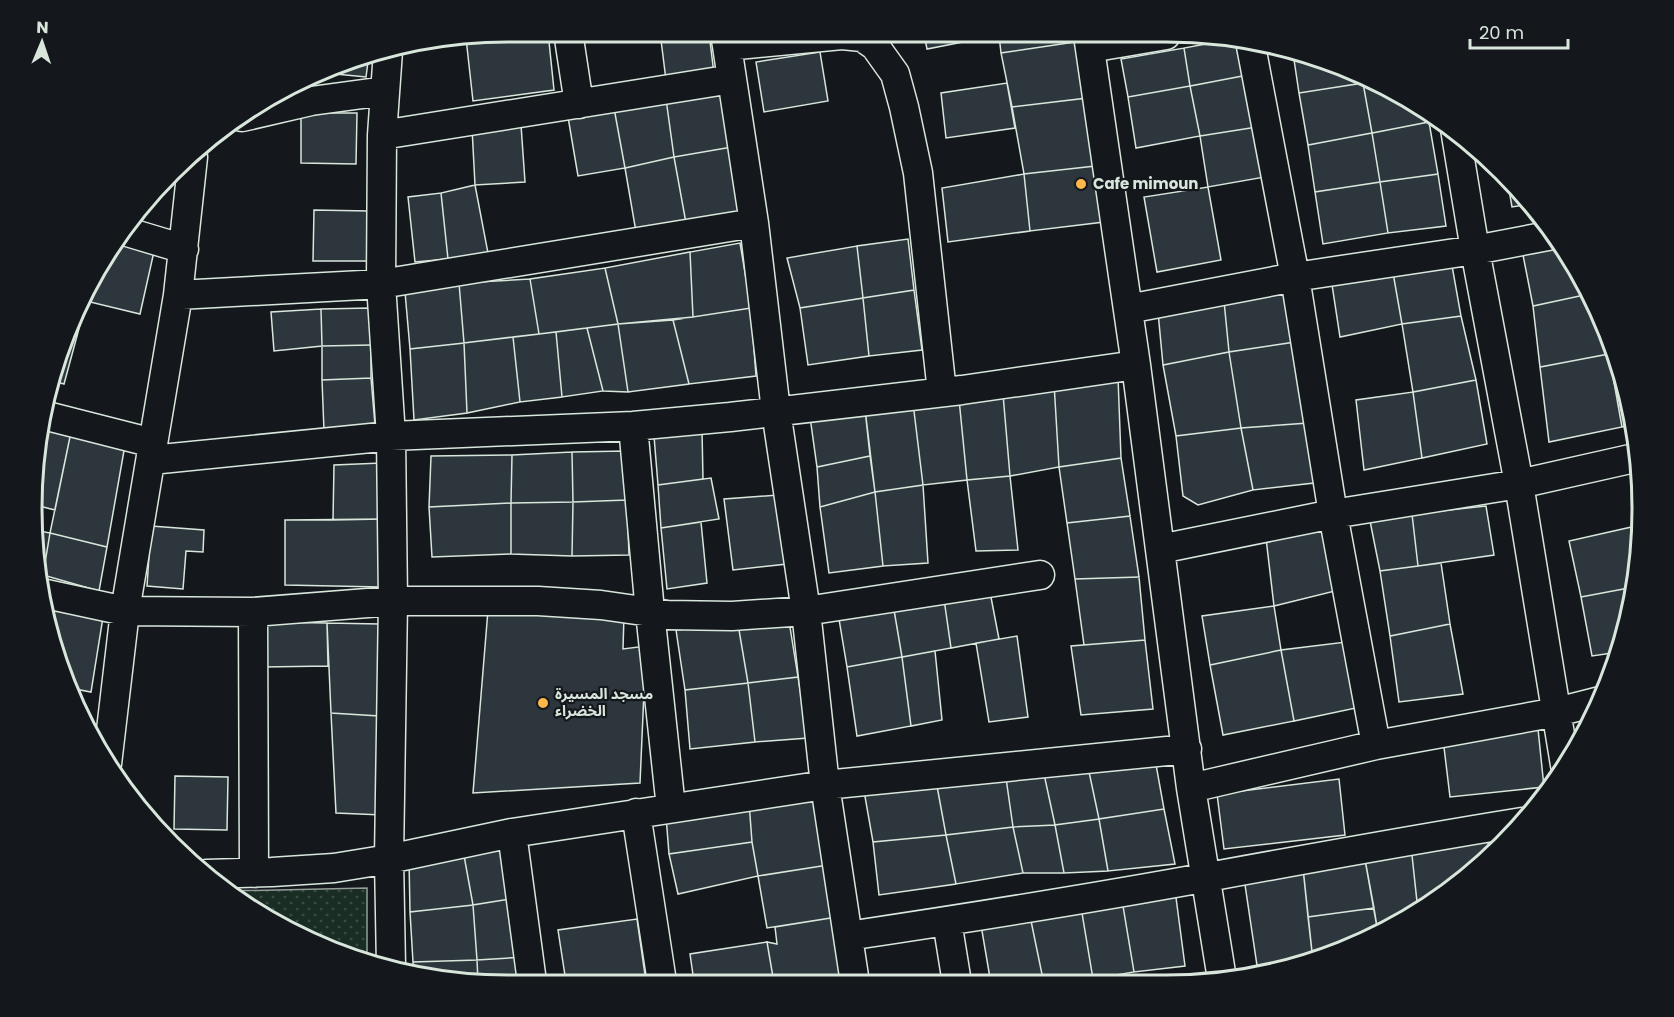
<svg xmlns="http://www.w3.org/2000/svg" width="1674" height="1017" font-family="Poppins,'Noto Sans Arabic',sans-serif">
<defs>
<pattern id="grass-dots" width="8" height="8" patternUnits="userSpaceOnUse" patternTransform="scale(1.5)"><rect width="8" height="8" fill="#1a2d24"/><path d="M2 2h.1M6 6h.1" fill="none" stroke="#3b4b43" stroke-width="1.8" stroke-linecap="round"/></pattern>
</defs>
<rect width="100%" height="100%" fill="#14181c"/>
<path fill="url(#grass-dots)" stroke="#939e99" stroke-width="1.5" d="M367,888V960L326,949L225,891Z"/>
<path fill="#2c363c" stroke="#d8e6dc" stroke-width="1.5" d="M510,32H548L554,90L473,101L466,38Z
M660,32L709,33L714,74L666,80Z
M924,34H999V35L927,49Z
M999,35H1073L1075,42L1001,53Z
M1238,38L1248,75L1190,86L1184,48Z
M1075,42L1087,98L1012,107L1001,53Z
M1184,48L1190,86L1128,97L1121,59Z
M820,52L828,101L764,112L756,62Z
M1293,53L1348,68L1362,76L1363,83L1299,93Z
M369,54L366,77L325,73L356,57Z
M1248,75L1257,127L1200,136L1190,86Z
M1372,82L1428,114L1429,122L1372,133L1363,83Z
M1007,83L1015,128L946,138L941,93Z
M1363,83L1372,133L1308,145L1299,93Z
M1190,86L1200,136L1136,148L1128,97Z
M723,90L732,147L674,157L666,99Z
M1087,98L1095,166L1024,174L1012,107Z
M666,99L674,157L625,168L614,108Z
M614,108L625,168L578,176L568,117Z
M301,113H357L356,164L301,163Z
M1429,122L1438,174L1380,182L1372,133Z
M521,125L525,182L475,185L472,128Z
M1257,127L1265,177L1208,187L1200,136Z
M1372,133L1380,182L1315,192L1308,145Z
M732,147L744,213L686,223L674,157Z
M674,157L686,223L636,232L625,168Z
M1095,166L1104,222L1030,231L1024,174Z
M1024,174L1030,231L948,242L942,188Z
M1438,174L1446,226L1388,233L1380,182Z
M1507,178L1524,194L1531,204L1512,207Z
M1380,182L1388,233L1323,244L1315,192Z
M475,185L488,253L448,259L441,193Z
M1208,187L1221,260L1157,272L1144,197Z
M441,193L448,259L415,262L408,197Z
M314,210L369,211V261H313Z
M117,238L155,247L140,314L86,301L89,290L112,243Z
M908,239L914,290L863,298L857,246Z
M740,243L751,308L693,317L690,252Z
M1560,244L1578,270L1589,294L1533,306L1522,250Z
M857,246L863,298L800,308L787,258Z
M690,252L693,317L618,324L605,268Z
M1451,260L1461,316L1402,324L1392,267Z
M1392,267L1402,324L1340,337L1331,278Z
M605,268L618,324L539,334L530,279Z
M530,279L539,334L464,343L459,283Z
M459,283L464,343L410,349L405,292Z
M1286,288L1295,342L1229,352L1224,301Z
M89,290L77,336L68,333Z
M914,290L922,350L869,356L863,298Z
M1589,294L1598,314L1609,354L1540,367L1533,306Z
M863,298L869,356L808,365L800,308Z
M1224,301L1229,352L1163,365L1158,312Z
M370,308L371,345L322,346L321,309Z
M751,308L756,376L689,384L673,320Z
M321,309L322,346L274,351L271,312Z
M1461,316L1476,380L1413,392L1402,324Z
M673,320L689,384L628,392L618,324Z
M618,324L628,392L603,391L587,328Z
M587,328L603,391L562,397L556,332Z
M556,332L562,397L520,402L513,337Z
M68,333L77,336L64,384L53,381L57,356Z
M513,337L520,402L467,413L464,343Z
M1295,342L1308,423L1241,428L1229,352Z
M464,343L467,413L414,420L410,349Z
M371,345V378L322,380V346Z
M1229,352L1241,428L1176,436L1163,365Z
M1616,353L1634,425L1622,427L1609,354Z
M1609,354L1622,427L1549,442L1540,367Z
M1118,377L1121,458L1059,467L1054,383Z
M371,378L375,425L324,431L322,380Z
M1476,380L1487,444L1422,458L1413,392Z
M1054,383L1059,467L1010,476L1003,394Z
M1413,392L1422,458L1364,470L1356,400Z
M1003,394L1010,476L967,480L959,399Z
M959,399L967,480L923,485L913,403Z
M913,403L923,485L875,492L865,409Z
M865,409L870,456L817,467L810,417Z
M1308,423L1314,483L1253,490L1241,428Z
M45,427L71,432L55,510L35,505L33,516L32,508Z
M1241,428L1253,490L1198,505L1183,496L1176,436Z
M702,430L703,479L658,485L654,436Z
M71,432L125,445L107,547L50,533Z
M626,451L627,500L573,502L572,452Z
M572,452L573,502L511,503L512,455Z
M512,455L511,503L429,507L431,456Z
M870,456L875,492L820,507L817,467Z
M1121,458L1130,516L1067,523L1059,467Z
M381,463L383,519L333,520L334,465Z
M1010,476L1018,550L976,551L967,480Z
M711,478L719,519L661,528L658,485Z
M923,485L928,563L883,566L875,492Z
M875,492L883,566L829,573L820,507Z
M778,495L787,564L733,570L724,499Z
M627,500L629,555L572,556L573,502Z
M573,502L572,556L511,554V503Z
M511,503V554L432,557L429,507Z
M1486,506L1494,555L1418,566L1412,514Z
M1412,514L1418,566L1380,571L1370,521Z
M1130,516L1139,577L1075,579L1067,523Z
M383,519L381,587L285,585V520Z
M701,522L707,583L667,589L661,528Z
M151,526L204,530L203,552L186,551L183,589L147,586Z
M1636,526L1640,549L1634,587L1581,597L1569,541Z
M1326,528L1335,591L1274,606L1266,538Z
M35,530L50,533L43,575Z
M50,533L107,547L99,591L43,575Z
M1441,563L1450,624L1390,636L1380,571Z
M1139,577L1145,640L1084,645L1075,579Z
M1634,587L1626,632L1619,652L1592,656L1581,597Z
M990,592L999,639L951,648L944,599Z
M944,599L951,648L902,657L893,604Z
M893,604L902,657L847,667L838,613Z
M1274,606L1281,650L1210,665L1202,616Z
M48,607L103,617L91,692L70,688L57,661Z
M488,610L624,615L623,649L646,646L640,783L473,793Z
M789,621L798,677L748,683L738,624Z
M265,622L327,623L328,666L263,667Z
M327,623L380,624L379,716L331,713Z
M738,624L748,683L685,690L676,630Z
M1450,624L1463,694L1399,702L1390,636Z
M1017,636L1028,717L989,722L976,643Z
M1145,640L1153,709L1081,715L1071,646Z
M1346,642L1356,708L1294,721L1281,650Z
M1281,650L1294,721L1223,735L1210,665Z
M935,651L942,720L911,726L902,657Z
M902,657L911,726L857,736L847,667Z
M798,677L808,738L755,742L748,683Z
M748,683L755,742L690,749L685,690Z
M331,713L379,716L382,815L336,813Z
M1538,729L1544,787L1450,797L1443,739Z
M1155,759L1164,809L1099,819L1088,767Z
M1088,767L1099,819L1055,825L1044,774Z
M1044,774L1055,825L1013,827L1006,778Z
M175,776L228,777L227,830L174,829Z
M1006,778L1013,827L946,835L937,786Z
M1339,779L1345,835L1224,849L1217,794Z
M937,786L946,835L873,842L864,791Z
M816,796L828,865L758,876L752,842L749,802Z
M749,802L752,842L669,854L666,816Z
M1164,809L1175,864L1108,871L1099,819Z
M1099,819L1108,871L1064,873L1055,825Z
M1055,825L1064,873H1023L1013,827Z
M1013,827L1023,873L956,884L946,835Z
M1513,832L1490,856L1487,836Z
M946,835L956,884L879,895L873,842Z
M1487,836L1490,856L1480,867L1435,899L1417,902L1411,846Z
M507,838L516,898L473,905L463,850Z
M752,842L758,876L678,894L669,854Z
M1411,846L1418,911L1404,922L1378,933L1364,854Z
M463,850L473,905L410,912L409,860Z
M1364,854L1374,908L1308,917L1303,868Z
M828,865L837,917L767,928L758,876Z
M1303,868L1313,961L1258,972L1244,878Z
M1175,890L1185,966L1134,972L1122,900Z
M516,898L524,957L477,960L473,905Z
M1122,900L1134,972L1093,979L1081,907Z
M473,905L477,960L413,962L410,912Z
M1081,907L1093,979L1067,984H1044L1030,916Z
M1374,908L1378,933L1318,960L1313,961L1308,917Z
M1030,916L1044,984H991L981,925Z
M837,917L843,983H774L767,942L777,944L775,927Z
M637,919L646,982H566L558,930Z
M767,942L774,983L694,982L690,954Z
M524,957L526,982H478L477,960Z
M477,960L478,982L447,981L414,973L413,962Z"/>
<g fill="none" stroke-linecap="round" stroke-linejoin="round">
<defs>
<path id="minor" d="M568,32L579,104
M725,33L754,223L776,411L806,611L825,785L855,983
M1088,35L1136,365L1191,788L1222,979
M1250,41L1295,277L1333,514L1376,745
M727,46L842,35L862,37L875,46L895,74L904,107L918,173L942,392
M1090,48L1166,35
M388,51L382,135L381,284L391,436L393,601L389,859L391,967
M242,117L311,101L385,91
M1455,129L1475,250L1519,484L1565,765
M382,135L732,79
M124,231L184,249
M178,295L381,284L754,223
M1128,309L1295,277L1475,250L1553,235
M47,416L153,443
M633,426L650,612L671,808
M151,460L391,436L633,426L730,417L962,390L1136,365
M1160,549L1333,514L1519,484L1639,457
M46,594L125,611L253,612L393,601H538L601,605L650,612L667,615L732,616L806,611L1040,575
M253,612L254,873
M107,764L125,611L178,295L193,157
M1191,788L1376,745L1557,712L1600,701
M636,813L662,982
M512,833L532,982
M206,874L272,872L334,868L389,859L512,833L825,785L1187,749
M947,921L957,983
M848,936C968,918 1088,899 1208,877C1312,858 1417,839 1522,822"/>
</defs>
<use href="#minor" stroke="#d8e6dc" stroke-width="31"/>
<use href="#minor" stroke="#14181c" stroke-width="28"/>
</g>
<g fill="#ffb74d" stroke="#14181c" stroke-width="2">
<circle cx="1081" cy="184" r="6"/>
<circle cx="543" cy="703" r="6"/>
</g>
<g text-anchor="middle" stroke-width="4.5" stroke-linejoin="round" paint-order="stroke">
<g font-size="15" font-weight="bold" fill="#d8e6dc" stroke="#14181c" text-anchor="start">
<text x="1093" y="189">Cafe mimoun</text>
<text x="555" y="699">مسجد المسيرة<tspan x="555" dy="17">الخضراء</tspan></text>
</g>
</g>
<path d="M0 0H1674V1017H0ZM508 42H1166A466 466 0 0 1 1632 508V509A466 466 0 0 1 1166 975H508A466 466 0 0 1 42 509V508A466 466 0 0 1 508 42Z" fill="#14181c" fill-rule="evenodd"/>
<path fill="none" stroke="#d8e6dc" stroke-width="3" d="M508 42H1166A466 466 0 0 1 1632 508V509A466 466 0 0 1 1166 975H508A466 466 0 0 1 42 509V508A466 466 0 0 1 508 42Z"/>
<g transform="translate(42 42) rotate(2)" stroke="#14181c" stroke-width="4.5" paint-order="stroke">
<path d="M0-4.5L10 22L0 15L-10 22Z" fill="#d8e6dc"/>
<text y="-9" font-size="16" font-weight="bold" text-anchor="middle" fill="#d8e6dc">N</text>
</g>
<path d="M1470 39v9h98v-9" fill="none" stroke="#d8e6dc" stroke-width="3"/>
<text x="1479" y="39" font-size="18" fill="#d8e6dc" stroke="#14181c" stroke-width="4.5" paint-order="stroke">20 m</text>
</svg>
